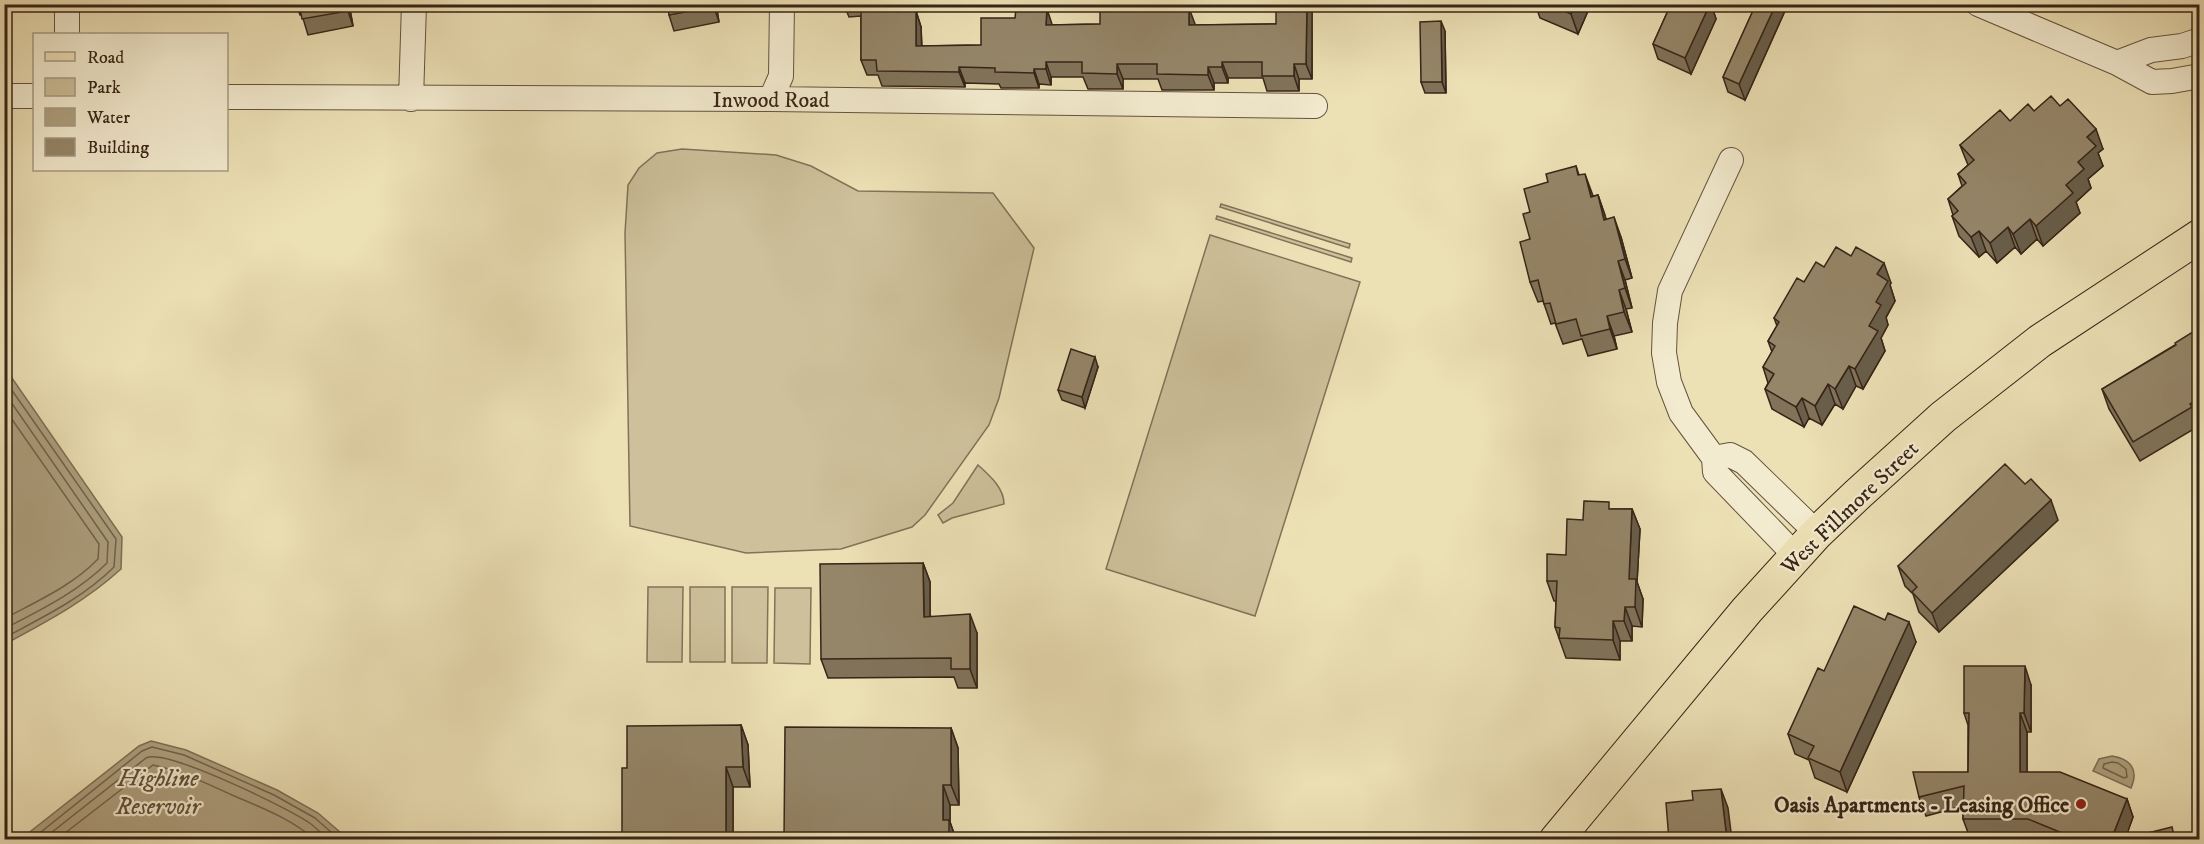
<svg xmlns="http://www.w3.org/2000/svg" width="2204" height="844" font-family="'IM FELL DW Pica',serif">
<rect width="100%" height="100%" fill="#ece0b5"/>
<filter id="stains"><feTurbulence type="fractalNoise" baseFrequency=".00333" numOctaves="4"/><feColorMatrix values="0 0 0 0 .2 0 0 0 0 .09 0 0 0 0 .02 0 0 0 .5 -.17"/></filter>
<radialGradient id="worn" r=".72"><stop offset=".6" stop-color="#630" stop-opacity="0"/><stop offset="1" stop-color="#630" stop-opacity=".3"/></radialGradient>
<path fill="#cdc09a" stroke="#827258" stroke-width="1.5" d="M682,149L776,155L811,166L858,191L993,193L1034,248L999,398L989,425L925,515L912,527L841,549L746,553L630,526L625,233L628,185L639,168L657,153Z
M1221,204L1350,244L1349,248L1220,207Z
M1217,216L1352,258L1351,262L1216,219Z
M1210,235L1360,282L1255,616L1106,569Z
M978,465C990,476 1004,488 1004,504L952,518L943,523L938,515L953,503Z
M648,587H683L682,662H647Z
M690,587H725V662H690Z
M732,587H768L767,663H732Z
M775,588H811L810,664L774,663Z"/>
<path fill="#aea07f" stroke="#7e6e55" stroke-width="1.5" d="M5,368L122,537L121,569C86,601 46,622 5,644Z
M151,741L186,750L277,790L318,813L348,839H23L31,831L139,746Z
M2112,756C2131,759 2139,770 2131,788L2093,771L2099,759Z"/>
<g fill="none" stroke-linecap="round" stroke-linejoin="round">
<path stroke="#72624b" stroke-width="1.5" d="M4,379L116,539L114,567C83,598 43,617 4,638
M4,392L108,542L107,563C78,592 40,610 4,629
M4,408L99,544L98,559C72,586 37,601 4,619
M2112,762L2118,763L2126,769L2127,777L2124,778L2103,768L2104,764Z
M31,840L142,751L152,747L184,755L274,795L315,818L340,840
M42,840L146,758C166,748 290,809 311,824C317,829 323,834 328,840
M56,840L153,765C181,771 206,783 232,795C260,807 292,819 315,840"/>
<defs>
<path id="street" d="M67,4V34
M1978,4L2117,63L2152,82L2172,81L2200,76
M2117,63L2151,50L2182,46L2200,40
M4,96H34
M226,97L771,99L1315,106
M411,99L414,4
M771,99L781,76L782,4
M1731,160L1670,291L1665,323L1664,353L1669,382L1681,413L1714,458L1715,472L1796,556
M1714,458L1730,455L1744,462L1817,533"/>
<path id="primary" d="M1556,840L1747,610L1817,533L1858,494L1943,417L2040,341L2200,236"/>
</defs>
<use href="#street" stroke="#64533e" stroke-width="26"/>
<use href="#primary" stroke="#372417" stroke-width="35"/>
<use href="#street" stroke="#f3ebcf" stroke-width="24"/>
<use href="#primary" stroke="#ece0b5" stroke-width="33"/>
</g>
<path fill="#80735a" stroke="#372417" stroke-width="1.5" d="M296,4H349L353,26L308,35L302,15H300Z
M716,4L719,22L674,31L669,15Z
M836,4H890L891,11H916L921,27L922,46L981,45L1052,25L1100,24L1133,6L1134,10L1195,25L1276,24L1312,10V79H1299V91H1267L1263,78H1228V83H1214V90H1162L1158,79H1123V89H1088L1083,77H1051V85L1039,84V88H1001L999,84L965,83V87L882,86L878,75H867L861,60V16L849,17L844,5L837,6Z
M1535,4H1591L1578,34L1540,18Z
M1671,4H1711L1716,19L1691,74L1658,59L1653,44Z
M1756,4H1788L1745,100L1728,92L1723,77Z
M1445,31L1446,93H1425L1421,82Z
M2060,106L2103,149L2098,153L2103,166L2088,179L2091,188L2076,202L2080,213L2043,246L2037,239L2021,254L2015,247L1997,263L1986,251L1979,257L1959,236L1952,216L1953,215L1948,199L1962,186L1958,174L1968,165L1960,145L2010,121L2034,111Z
M1576,166L1579,175L1593,196L1598,195L1606,219L1621,237L1632,278L1625,280L1632,308L1626,309L1632,332L1614,336L1617,349L1588,356L1582,339L1563,344L1555,323L1551,324L1543,301L1538,302L1530,282V212L1548,182Z
M1824,267L1891,283L1890,285L1895,301L1886,318L1888,325L1881,338L1885,351L1863,389L1856,386L1843,409L1835,404L1822,425L1809,418L1804,427L1772,409L1765,389L1768,383L1763,367L1772,352L1768,341L1777,326L1774,318L1804,282Z
M2199,328V422L2198,423L2199,426L2140,461L2109,409L2102,389L2175,345Z
M1098,367L1085,408L1062,400L1058,390Z
M1612,509H1632L1640,529L1637,582L1643,599L1642,627L1632,626V641H1620V660L1566,658L1555,627L1556,601H1554L1547,581L1566,555L1583,520Z
M2058,520L1939,632L1919,612L1913,594L1905,586L1898,566Z
M923,563L930,582V616L977,633V688H958L954,677L828,678L821,659Z
M1885,620L1916,642L1847,792L1815,778L1809,760L1795,754L1788,734L1824,671Z
M2031,685V732H2027V772L2127,799L2133,817L2125,838L2177,840H2038L2034,838H1970L1963,819V806L1926,816L1919,797L1968,772V725L1964,713Z
M741,725L748,745L750,787H733V840L627,768Z
M951,728L958,748L959,805H950V822L956,839L784,840Z"/>
<path fill="#685e4a" stroke="#372417" stroke-width="1.5" d="M346,4H349L353,26L348,11Z
M713,4H716L719,22Z
M886,4H890L893,27L887,11Z
M1307,4H1310L1312,10V79L1306,64Z
M1575,4H1591L1578,34L1571,14Z
M1710,4H1711L1716,19L1691,74L1685,58Z
M1776,4H1788L1745,100L1739,84Z
M1189,8L1195,24V40L1189,25Z
M1047,9L1052,24V40L1046,25Z
M916,11L921,27L922,61L916,46Z
M1441,21L1445,31L1446,93L1442,82Z
M1046,62L1051,77V85L1046,69Z
M1222,62L1228,78V83L1222,67Z
M1117,64L1123,79V89L1117,74Z
M1294,64L1299,79V91L1294,76Z
M959,67L965,83V87L959,72Z
M1208,67L1214,83V90L1208,75Z
M1034,69L1039,84V88L1034,73Z
M2096,129L2103,149L2098,153L2103,166L2088,179L2091,188L2076,202L2080,213L2043,246L2036,226L2066,185L2078,162L2087,137Z
M1585,174L1592,193L1599,217L1591,197Z
M1598,195L1605,215L1611,240L1604,220Z
M1614,217L1621,237L1632,278L1625,259Z
M2030,219L2037,239L2021,254L2013,234Z
M2008,227L2015,247L1997,263L1990,243Z
M1979,231L1986,251L1979,257L1971,237Z
M1618,261L1625,280L1632,308L1625,288Z
M1884,263L1891,283L1890,285L1895,301L1886,317L1888,325L1881,338L1885,351L1863,389L1855,369L1876,302L1877,274Z
M1619,290L1626,309L1632,332L1624,312Z
M1607,316L1614,336L1617,349L1610,329Z
M1095,357L1098,367L1085,408L1082,397Z
M1849,366L1856,386L1843,409L1835,389Z
M1828,384L1835,404L1822,425L1815,406Z
M1802,398L1809,418L1804,427L1796,407Z
M2051,500L2058,520L1939,632L1932,613Z
M1632,509L1640,529L1637,582L1643,599L1642,627L1635,607L1629,579Z
M923,563L930,582V636L924,617Z
M1625,607L1632,626V641L1624,621Z
M970,614L977,633V688L970,669Z
M1613,621L1620,641V660L1613,640Z
M1909,622L1916,642L1847,792L1840,772Z
M2025,666L2031,685V732L2024,713Z
M2020,713L2027,732V791L2020,772Z
M741,725L748,745L750,787L743,767Z
M951,728L958,748L959,805L951,785Z
M726,767L733,787V840H726Z
M943,785L950,805V822L956,840H949L943,820Z
M1721,789L1728,808L1732,840H1727Z
M2127,799L2133,817L2125,840H2111Z"/>
<path fill="#958669" stroke="#372417" stroke-width="1.5" d="M299,4H346L348,11L302,19Z
M667,4H713L714,7L669,15Z
M861,4H886L887,11H916V46L981,45V18H1015L1016,8L1047,9L1046,25L1100,24V6H1133V10L1189,8V25L1276,24V4H1307L1306,64H1294V76H1262V62H1222V67H1208V75L1157,74V64H1117V74L1082,73V62H1046V69H1034V73L995,72V68L959,67V72L877,71L876,60H861Z
M1548,4H1575L1571,14Z
M1671,4H1710L1685,58L1653,44Z
M1756,4H1776L1739,84L1723,77Z
M1441,21L1442,82H1421L1420,22Z
M2051,96L2060,106L2068,99L2096,129L2087,137L2096,146L2078,162L2084,169L2066,185L2073,193L2036,226L2030,219L2013,234L2008,227L1990,243L1979,231L1971,237L1952,216L1958,211L1948,199L1966,183L1958,174L1974,160L1960,145L2000,110L2010,121L2028,104L2034,111Z
M1576,166L1578,175L1585,174L1591,197L1598,195L1604,220L1614,217L1625,259L1618,261L1625,288L1619,290L1624,312L1607,316L1610,329L1581,336L1576,319L1556,324L1550,303L1544,304L1538,280L1530,282L1520,242L1530,239L1523,214L1530,212L1524,189L1548,182L1546,174Z
M1836,247L1851,256L1856,247L1884,263L1877,274L1888,281L1876,302L1881,305L1869,326L1878,331L1855,369L1849,366L1835,389L1828,384L1815,406L1802,398L1796,407L1765,389L1774,374L1763,367L1775,346L1768,341L1779,322L1774,318L1797,278L1804,282L1816,262L1824,267Z
M2199,328V398L2190,404L2192,407L2133,442L2102,389L2176,345L2175,343Z
M1071,349L1095,357L1082,397L1058,390Z
M2005,464L2025,484L2031,479L2051,500L1932,613L1912,592L1917,587L1898,566Z
M1584,501L1609,502V509H1632L1629,579H1636L1635,607H1625L1624,621H1613V640L1559,638L1560,628L1555,627L1557,581H1547V554L1566,555L1567,519L1583,520Z
M923,563L924,617L970,614V669H951V658L821,659L820,564Z
M1854,606L1885,620L1888,613L1909,622L1840,772L1808,758L1814,746L1788,734L1818,668L1824,671Z
M1964,666H2025L2024,713H2020V772H2060L2127,799L2111,840H2079L2028,819H1963L1964,786L1919,797L1913,772H1968L1969,713H1964Z
M741,725L743,767H726V840H622V768H627V726Z
M785,727L951,728V785H943V820H949V840H784Z
M1721,789L1727,840H1669L1666,803L1693,800L1692,791Z
M2172,827L2175,840H2120Z"/>
<circle fill="#8f2418" stroke="#f3ebcf" stroke-width="2" cx="2081" cy="804" r="6"/>
<g text-anchor="middle" stroke-width="4.5" stroke-linejoin="round" paint-order="stroke">
<g font-size="22" fill="#372417" stroke="#f3ebcf">
<text x="771" y="107">Inwood Road</text>
<text transform="translate(1849 507) rotate(-44)" y="8">West Fillmore Street</text>
</g>
<g font-size="22" font-weight="bold" fill="#372417" stroke="#f3ebcf" text-anchor="end">
<text x="2069" y="812">Oasis Apartments - Leasing Office</text>
</g>
<g font-size="24" font-style="italic" fill="#614f3b" stroke="#f3ebcf">
<text x="158" y="786">Highline<tspan x="158" dy="28">Reservoir</tspan></text>
</g>
</g>
<rect width="2204" height="844" fill="none" stroke="#ece0b5" stroke-width="24"/>
<rect x="6" y="6" width="2192" height="832" fill="none" stroke="#372417" stroke-width="3"/>
<rect x="12" y="12" width="2180" height="820" fill="none" stroke="#372417" stroke-width="1.5"/>
<rect x="33" y="33" width="195" height="138" fill="#f3ebcf" stroke="#a89b85" stroke-width="1.5"/>
<rect x="45" y="52" width="30" height="9" fill="#ece0b5" stroke="#a89b85" stroke-width="1.5"/>
<text x="87" y="63" font-size="18" fill="#372417">Road</text>
<rect x="45" y="78" width="30" height="18" fill="#cdc09a" stroke="#a89b85" stroke-width="1.5"/>
<text x="87" y="93" font-size="18" fill="#372417">Park</text>
<rect x="45" y="108" width="30" height="18" fill="#aea07f" stroke="#a89b85" stroke-width="1.5"/>
<text x="87" y="123" font-size="18" fill="#372417">Water</text>
<rect x="45" y="138" width="30" height="18" fill="#958669" stroke="#a89b85" stroke-width="1.5"/>
<text x="87" y="153" font-size="18" fill="#372417">Building</text>
<rect width="100%" height="100%" filter="url(#stains)"/>
<rect width="100%" height="100%" fill="url(#worn)"/>
</svg>
